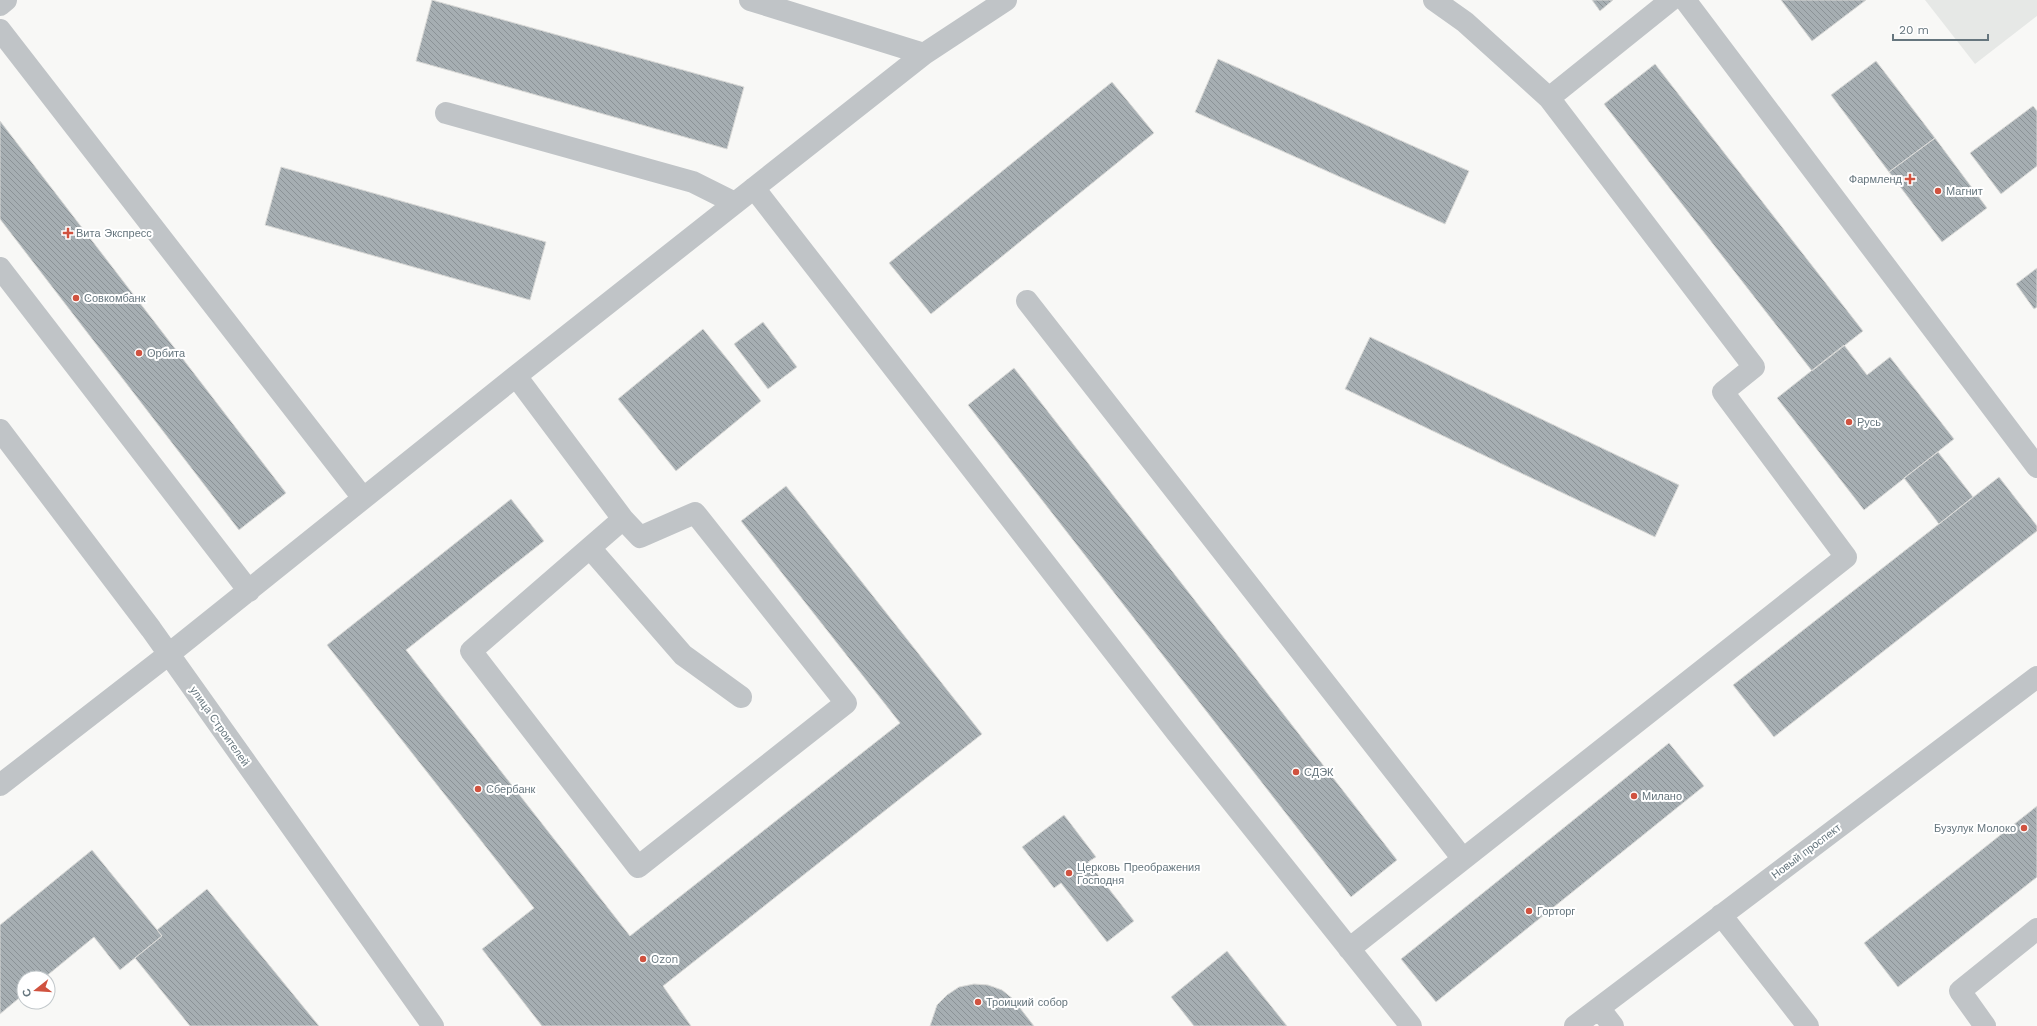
<svg xmlns="http://www.w3.org/2000/svg" width="2037" height="1026" font-family="'Work Sans',sans-serif">
<defs>
<pattern id="building-back-hatch" width="6" height="6" patternUnits="userSpaceOnUse"><rect width="6" height="6" fill="#a6aeb2"/><path d="M-1 5l2 2M0 0l6 6M5-1l2 2" fill="none" stroke="#8b9296"/></pattern>
</defs>
<rect width="100%" height="100%" fill="#f8f8f6"/>
<path fill="#e6e8e6" d="M1925,0H2037V16L1975,64Z"/>
<path fill="url(#building-back-hatch)" stroke="#dadad8" d="M432,0L744,87L727,149L416,61Z
M1592,0H1613L1600,11Z
M1781,0H1866L1812,41Z
M1218,59L1469,171L1445,224L1195,112Z
M1876,61L1935,138L1889,172L1831,95Z
M1655,64L1863,331L1812,371L1604,104Z
M1112,82L1154,133L931,314L889,263Z
M2033,106L2037,111V166L2001,194L1970,153Z
M0,121L286,493L239,530L0,219Z
M1935,138L1987,208L1942,242L1889,172Z
M281,167L546,242L530,300L265,225Z
M2037,268V307L2034,309L2016,284Z
M763,322L797,367L768,389L734,344Z
M703,329L761,401L676,471L618,399Z
M1370,337L1679,485L1655,537L1345,389Z
M1844,345L1867,375L1890,357L1954,439L1864,510L1777,398Z
M1014,368L1397,860L1351,897L968,405Z
M1938,452L1973,497L1939,524L1904,478Z
M1999,477L2037,526V531L1774,737L1733,685Z
M786,486L982,734L663,986L691,1026H542L482,949L534,908L327,645L511,499L544,541L406,650L630,936L900,723L741,521Z
M1669,743L1704,786L1436,1002L1401,959Z
M2037,806V877L1898,987L1864,943Z
M1064,815L1096,857L1088,862L1134,921L1107,942L1061,883L1054,888L1022,847Z
M92,850L162,936L120,970L94,937L44,978H24V994L0,1014V925Z
M207,889L319,1026H190L135,958L162,936L157,930Z
M1227,951L1287,1026H1194L1171,997Z
M974,984L988,985L1002,990L1013,999L1034,1026H930L937,1005L947,995L959,987Z"/>
<g fill="none" stroke-linecap="round" stroke-linejoin="round">
<path stroke="#c0c4c7" stroke-width="22" d="M750,0L924,54L1006,0
M1685,0L2037,467
M0,5L6,0
M0,30L363,498
M1549,98L1671,0
M446,113L693,182L735,203
M754,188L1177,733L1411,1026
M0,268L249,591
M1027,301L1463,859
M516,376L623,519L471,651L638,867L846,703L695,513L640,537L623,519
M0,430L151,629L433,1026
M590,548L683,655L741,697
M0,785L169,654L516,376L924,54
M1721,915L1808,1026
M1349,949L1846,557L1723,392L1754,367L1549,98L1465,22L1434,0
M1599,1008L1613,1026
M1575,1026L2037,677
M1985,1026L1960,991L2037,929"/>
</g>
<g fill="#d0523f" stroke="#fff" stroke-width="1.5">
<path d="M1908 173h4v4h4v4h-4v4h-4v-4h-4v-4h4z"/>
<circle cx="1938" cy="191" r="4"/>
<path d="M66 227h4v4h4v4h-4v4h-4v-4h-4v-4h4z"/>
<circle cx="76" cy="298" r="4"/>
<circle cx="139" cy="353" r="4"/>
<circle cx="1849" cy="422" r="4"/>
<circle cx="1296" cy="772" r="4"/>
<circle cx="478" cy="789" r="4"/>
<circle cx="1634" cy="796" r="4"/>
<circle cx="2024" cy="828" r="4"/>
<circle cx="1069" cy="873" r="4"/>
<circle cx="1529" cy="911" r="4"/>
<circle cx="643" cy="959" r="4"/>
<circle cx="978" cy="1002" r="4"/>
</g>
<g text-anchor="middle" stroke-width="4" stroke-linejoin="round" paint-order="stroke">
<g font-size="11" fill="#66767e" stroke="#fff" text-anchor="start">
<text x="1902" y="183" text-anchor="end">Фармленд</text>
<text x="1946" y="195">Магнит</text>
<text x="76" y="237">Вита Экспресс</text>
<text x="84" y="302">Совкомбанк</text>
<text x="147" y="357">Орбита</text>
<text x="1857" y="426">Русь</text>
<text x="1304" y="776">СДЭК</text>
<text x="486" y="793">Сбербанк</text>
<text x="1642" y="800">Милано</text>
<text x="2016" y="832" text-anchor="end">Бузулук Молоко</text>
<text x="1077" y="871">Церковь Преображения<tspan x="1077" dy="13">Господня</tspan></text>
<text x="1537" y="915">Горторг</text>
<text x="651" y="963">Ozon</text>
<text x="986" y="1006">Троицкий собор</text>
</g>
<g font-size="11" fill="#66767e" stroke="#fff">
<text transform="translate(220 726) rotate(55)" y="4">улица Строителей</text>
<text transform="translate(1806 851) rotate(-37)" y="4">Новый проспект</text>
</g>
</g>
<g transform="translate(36 990) rotate(253)"><circle r="19" fill="#ffffff" stroke="#c2c8cb"/>
<path d="M0-3L7 15L0 10L-7 15Z" fill="#d0523f"/>
<text y="-6" font-size="11" font-weight="bold" text-anchor="middle" fill="#66767e">С</text>
</g>
<path d="M1893 34v6h95v-6" fill="none" stroke="#66767e" stroke-width="2"/>
<text x="1899" y="34" font-size="12" fill="#66767e" stroke="#ffffff" stroke-width="3" paint-order="stroke">20 m</text>
</svg>
